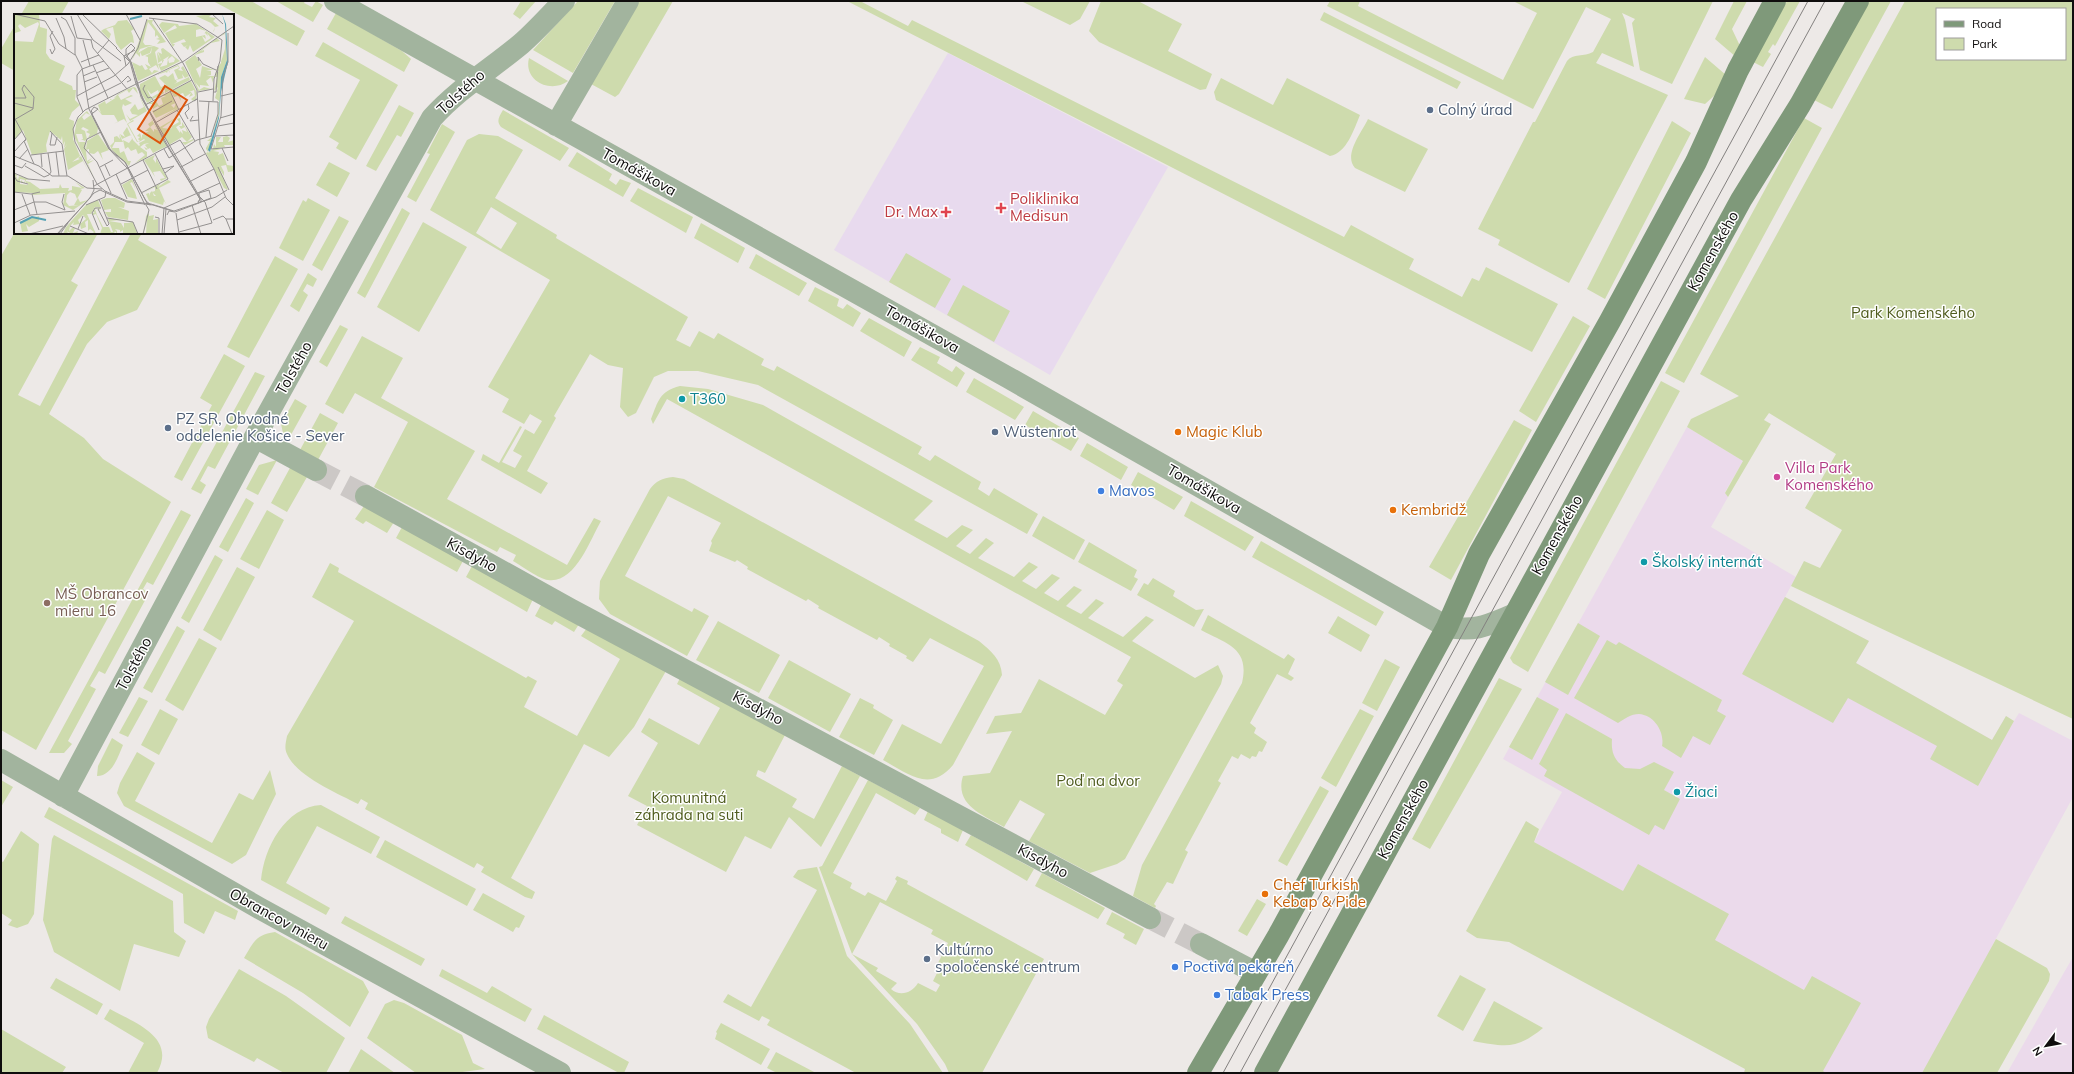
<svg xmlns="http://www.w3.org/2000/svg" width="2074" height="1074" font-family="Mulish,sans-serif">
<rect width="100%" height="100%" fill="#ede9e7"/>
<path fill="#ebdaeb" d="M1687,427L1743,461L1725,492L1728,497L1711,527L1796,577L1785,597L1869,641L1856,663L1992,740L2006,716L2014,721L2019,713L2073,741V797L1992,946L1985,1073H1744L1745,1069L1616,888L1534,842L1562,792L1503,759Z
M2073,957V1073H2007L2066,969Z"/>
<path fill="#e8daee" d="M948,53L1168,167L1050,375L834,250Z"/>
<path fill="#cedbad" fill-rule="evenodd" d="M29,1H69L61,15H26L22,13Z
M213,1H251L305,31L297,46Z
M276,1H305L304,3L312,7L316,1L323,5L313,22Z
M521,1H536L520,19L513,14Z
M578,1H615L573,73L533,50Z
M638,1H673L619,94L615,97L591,84Z
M847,1H860L908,26L912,20L1344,237L1351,225L1414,259L1409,269L1462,297L1472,278L1479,281L1486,267L1558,304L1532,352Z
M1021,1H1090L1080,19L1070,25Z
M1101,1H1138L1182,24L1168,51L1212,74L1206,89L1200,90L1099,42L1089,31Z
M1330,1H1360L1358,6L1503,80L1537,13L1513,1H1713L1672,84L1640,70L1632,23L1635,19L1622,13L1625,20L1634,67L1602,53L1596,63L1668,95L1569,283L1498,245L1500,240L1478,229L1533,122H1535L1567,61C1573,53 1584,57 1593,52L1611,19L1586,7L1533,109L1327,6Z
M1734,1H1747L1732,29L1741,48L1736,57L1715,39Z
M1787,1H1800L1775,46L1773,44L1768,52L1771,54L1763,67L1753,62Z
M1869,1H1891L1832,109L1814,100Z
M1905,1H2073V719L1791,586L1804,561L1820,568L1842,530L1805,508L1836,454L1769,413L1764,420L1771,424L1728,497L1725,493L1743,461L1687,427L1691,419L1739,396L1700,374ZM1937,9H2065V59H1937Z
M1324,12L1461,82L1457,89L1320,20Z
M336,13L402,51L411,59L404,72L327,29Z
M15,25V71L1,63V49Z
M323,42L398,85L356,160L336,148L339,143L329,137L360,80L315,56Z
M1705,57L1726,75L1714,96L1705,104L1684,99Z
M529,58L568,81C551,94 523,81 529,58Z
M1221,78L1273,105L1287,78L1360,115C1354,129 1347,153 1330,156L1216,100L1214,92Z
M399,105L414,113L401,137L397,135L376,171L366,166Z
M503,110L569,148L560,161L501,127C496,121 499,117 503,110Z
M1804,118L1822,128L1684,383L1665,373Z
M1368,119L1428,149L1405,192L1355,168C1343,155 1362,132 1368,119Z
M1672,121L1691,133L1605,299L1587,289Z
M442,124L455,132L416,202L407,197L430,154L427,153Z
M479,134L498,136L523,150L495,198L557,235L556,238L688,317L676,340L690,347L699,331L714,339L718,333L764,359L761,365L774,371L777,366L922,447L918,454L930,461L935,455L981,482L978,489L989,496L994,488L1038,514L1027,534L758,385L698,371H668L654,377L636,413L628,417L620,407L623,368L608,365L590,354L554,416L556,418L527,471L548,483L541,494L481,460L483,454L499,463L520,426L522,427L502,462L515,468L522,456L513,451L525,429L534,434L542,421L530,414L524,424L502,412L509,399L488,387L550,280L430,210L467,140ZM491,207L517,223L501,249L476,233Z
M577,152L612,174L609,180L616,185L620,179L631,183L623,197L568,166Z
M329,162L350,173L337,197L316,185Z
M638,188L693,217L686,233L630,201Z
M308,198L330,210L303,261L279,248L303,200L306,202Z
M402,208L410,213L365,298L357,293Z
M339,216L349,221L322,271L312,265Z
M423,222L467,247L419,332L377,307Z
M701,223L745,248L738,263L694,238Z
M15,232L98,233L71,281L78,285L18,395L40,406L131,233H142L138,240L167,257L137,310L107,322L87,344L49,414L84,438L103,459L171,502L36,750L1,730V256Z
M906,253L951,279L935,308L889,282Z
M756,254L807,283L799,296L749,268Z
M275,256L298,269L249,358L227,347Z
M308,273L317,279L313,287L307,284L303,291L308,295L299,312L290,306Z
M963,285L1010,311L994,342L947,315Z
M815,287L839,299L837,306L843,309L847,304L861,313L853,327L808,301Z
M1573,316L1590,326L1536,422L1519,411Z
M869,318L912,342L904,357L860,331Z
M340,325L348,329L327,367L319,362Z
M362,336L403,358L381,398L475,451L447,499L567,565L594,518L601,521C590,540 575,584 548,580C539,579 522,566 513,561L516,555L500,547L497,552L374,487L408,422L355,393L343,414L325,404Z
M920,347L940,357L937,363L952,372L956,366L965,373L957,387L911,360Z
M224,354L245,366L182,481L174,477L212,405L200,398Z
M255,372L265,376L215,469L208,466L200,481L206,485L201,494L191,489Z
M974,378L1024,407L1015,420L966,392Z
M1661,381L1680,391L1528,672L1513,663L1510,658Z
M680,386L708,389L763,405L933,501L914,520L947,538L962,525L973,530L956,546L970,554L986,538L994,543L978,558L1014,577L1029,562L1038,567L1022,581L1036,589L1052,574L1060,578L1044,593L1058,601L1074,586L1082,590L1066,606L1081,614L1096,599L1104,603L1088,618L1123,637L1146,616L1154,620L1132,641L1195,678L1218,665L1223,676L1221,684L1125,859L1117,864L1090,873L1029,841L1045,814L1020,800L1004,827C983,815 954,805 963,776L990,773L1012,731L986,734L995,716L1021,713L1039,679L1105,715L1123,685L1117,681L1131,657L667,399L653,424L651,419C658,402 659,391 680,386Z
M295,399L307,406L287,442L283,433L281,424Z
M1033,411L1079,438L1071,451L1025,425Z
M320,413L338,423L318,460L300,450Z
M1514,420L1532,430L1451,580L1429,567Z
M1087,443L1128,467L1121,480L1080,456Z
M277,460L258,495L246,489L259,465Z
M291,466L307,477L287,512L271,503Z
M1138,472L1183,497L1174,510L1131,485Z
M673,477L684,479L979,641C991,651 1001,659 1002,675L953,765C929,793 909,774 883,760L902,724L941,744L984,666L930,638L913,662L906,658L907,656L889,646L890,644L879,637L877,640L818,608L819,606L808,599L806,601L747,569L748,567L737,560L735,562L709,551L712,543L711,541L721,523L668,496L625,576L692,612L694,608L709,616L687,656L610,614L599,599L600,581L650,489C656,481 662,478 673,477Z
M246,498L254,503L228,552L219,547Z
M1191,501L1254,537L1245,551L1184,516Z
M364,506L394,522L387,533L366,521L363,524L355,519Z
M181,510L191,515L153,585L147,582L143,589L149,593L105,674L99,671L90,686L96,689L68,741L72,744L64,753H49Z
M267,510L284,520L259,569L240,559Z
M1043,516L1085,540L1074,560L1032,536Z
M402,527L463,561L457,572L396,538Z
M1261,541L1384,612L1376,626L1252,557Z
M1089,542L1137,570L1134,577L1138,579L1131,591L1078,562Z
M215,555L223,560L189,623L181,618Z
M330,563L339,568L338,572L526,678L528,676L537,681L524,707L577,736L620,659L581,636L587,628L666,671L634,727L609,757L584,744L511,878L535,892L532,899L525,897L481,872L484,867L477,863L474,868L365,809L368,803L361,799L358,804C337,793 296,776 287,754C284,748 286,742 287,736L354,621L312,597Z
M472,566L533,599L527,612L466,577Z
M237,567L255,577L221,641L203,630Z
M1153,578L1175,591L1173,596L1196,610L1204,609L1194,627L1137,595L1144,583L1148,585Z
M1785,597L1869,641L1856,663L1992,740L2006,716L2014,721L1978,786L1930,759L1937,746L1848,698L1833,723L1742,674Z
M542,603L579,624L574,632L555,621L552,625L535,616Z
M1208,615L1284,659L1288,654L1295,659L1288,674L1294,678L1291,681L1277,674L1250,723L1256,728L1254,733L1267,742L1262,752L1259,751L1256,757L1252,756L1250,759L1241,754L1238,759L1232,756L1218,781L1221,783L1185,850L1188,852L1173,884L1167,882L1154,904L1156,906L1155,908L1133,896L1142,865L1242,683C1250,648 1227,644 1201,630Z
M1338,616L1370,635L1361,652L1328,633Z
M718,621L780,655L759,693L696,660Z
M1578,623L1600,636L1568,695L1545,682Z
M177,626L185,631L152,693L143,688Z
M199,638L217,648L183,711L165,700Z
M1607,640L1616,645L1619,642L1722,700L1717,711L1726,716L1710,745L1693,736L1681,758L1662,746C1665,732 1654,715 1639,714C1631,714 1624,719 1618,723L1574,698Z
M1385,659L1400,667L1377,711L1362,703Z
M789,660L851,694L830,732L768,698Z
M680,678L785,735L765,773L758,770L756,776L797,799L792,807L814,819L842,766L860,776L821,847L789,817L771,849L745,836L726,872L637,825L647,806L628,796L658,743L641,732L649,718L699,745L720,708L677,684Z
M1499,678L1522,689L1430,849L1412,839Z
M139,697L148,701L128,737L119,733Z
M1537,697L1559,709L1532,760L1509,747Z
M860,698L874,705L873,708L893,720L874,755L839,737Z
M160,709L178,719L159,755L141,745Z
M1360,709L1374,716L1336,787L1321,778Z
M1566,713L1612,739C1611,752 1614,760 1625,768L1640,769L1654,762L1674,772L1664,790L1680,799L1664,830L1655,825L1649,835L1544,776L1547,770L1539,764Z
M112,738L123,745C118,757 112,776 97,776L98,766Z
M137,752L155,763L135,801L212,843L239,793L253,800L270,770L276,794L246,855L232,864L124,806L117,793L120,783Z
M1,780L13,787L1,807Z
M868,780L920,808L915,815L876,793L833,873L852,883L850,888L865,896L868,892L886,901L897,881L895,879L897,876L908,881L907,884L1044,959L982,1073H949L945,1064L917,1024L852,954L819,867L822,866ZM880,902L933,930L931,934L948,943L937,965L940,967L933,981L940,985L936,992L918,983C912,993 900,997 891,989L897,983L876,971L878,968L852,954Z
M1320,786L1329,791L1287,866L1278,861Z
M321,805L380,837L371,854L317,826L286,883L330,908L326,915L261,880C264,848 285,807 321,805Z
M49,807L238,911L235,920L215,911L204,934L184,923L183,894L44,817Z
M928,811L963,830L958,842L941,833V829L924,820Z
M1526,821L1539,829L1534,842L1623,891L1638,864L1729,914L1715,940L1804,990L1812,976L1861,1003L1823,1071L1826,1073H1744L1745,1069L1509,942L1477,938L1466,931Z
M21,831L39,844L34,914L28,924L17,928L8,925L12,920L1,913V861L3,862Z
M54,835L173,901L174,932L186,941L179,957L134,944L120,991L54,952L43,920L52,839Z
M971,835L1034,869L1027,881L965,845Z
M385,840L476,889L467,906L376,857Z
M817,867L847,956L910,1024L943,1073H856L767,1025L770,1020L762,1016L759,1021L723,1002L728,994L751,1007L817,890L793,877L798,870Z
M1042,873L1105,908L1098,919L1035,886Z
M483,893L525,916L519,928L516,927L513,932L473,910Z
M1257,899L1266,904L1247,936L1238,931Z
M1112,912L1144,929L1136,945L1123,938L1125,934L1106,924Z
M345,916L425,959L421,966L341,923Z
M275,932L363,981L369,992L350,1027L303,993L244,958C254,942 255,935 275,932Z
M1996,939L2047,968L2050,974L2049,981L1997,1073H1922Z
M239,969L286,996L345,1038L326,1073H284L257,1058L254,1062L208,1038L206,1027L209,1019Z
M442,969L487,993L492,986L532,1009L525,1022L439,976Z
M1460,975L1486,989L1463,1031L1437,1016Z
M56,978L103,1004L97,1015L50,988Z
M394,1000L404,1003L462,1035L473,1063L485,1069L455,1073H416L367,1038L385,1004Z
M1494,1001L1543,1028C1516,1050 1506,1047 1473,1041Z
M110,1009C135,1023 177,1037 157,1073H128L144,1043L104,1019Z
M544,1015L629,1062L624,1073H619L537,1029Z
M721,1023L770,1049L761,1065L715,1039L717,1033L716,1032Z
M1,1029L66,1067L62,1073H1Z
M361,1049L395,1073H348Z
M776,1052L816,1073H777L767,1068Z"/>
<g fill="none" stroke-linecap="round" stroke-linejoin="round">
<path stroke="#ccc8c6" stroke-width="22" stroke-dasharray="22 11" stroke-linecap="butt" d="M316,470L366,496
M1150,918L1201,944"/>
<path stroke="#a2b49e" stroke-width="22" d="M335,1L1009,378L1447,627C1476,632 1488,625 1513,615
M556,125L628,1
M255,437L316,470
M366,496L570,609L1150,918
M1,760L259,908L560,1073
M63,796L255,437L432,118C458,89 491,69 521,44C536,31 550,15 564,1
M1201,944L1256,973"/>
<path stroke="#7f997a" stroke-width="22" d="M1198,1073L1278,936L1447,627L1479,554L1610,321L1696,162L1738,70L1775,1
M1265,1073L1741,200L1800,105L1858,1"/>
<path stroke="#83807f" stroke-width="1" d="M1223,1073L1808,1
M1240,1073L1825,1"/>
</g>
<g fill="#5c6f8a" stroke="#fff" stroke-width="1.5">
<circle cx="1430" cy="110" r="4"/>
<circle cx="168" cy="428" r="4"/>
<circle cx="995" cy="432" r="4"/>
<circle cx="927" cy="959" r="4"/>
</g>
<g fill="#e0444e" stroke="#fff" stroke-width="1.5">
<path d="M999 202h4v4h4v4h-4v4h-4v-4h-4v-4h4z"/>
<path d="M944 206h4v4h4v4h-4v4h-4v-4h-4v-4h4z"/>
</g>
<g fill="#0f9aa8" stroke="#fff" stroke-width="1.5">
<circle cx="682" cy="399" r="4"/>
<circle cx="1644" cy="562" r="4"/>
<circle cx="1677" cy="792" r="4"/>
</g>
<g fill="#e8710a" stroke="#fff" stroke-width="1.5">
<circle cx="1178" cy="432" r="4"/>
<circle cx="1393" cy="510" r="4"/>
<circle cx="1265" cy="894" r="4"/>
</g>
<circle fill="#d1479c" stroke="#fff" stroke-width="1.5" cx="1777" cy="477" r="4"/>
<g fill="#3f7fe0" stroke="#fff" stroke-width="1.5">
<circle cx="1101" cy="491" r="4"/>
<circle cx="1175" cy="967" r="4"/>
<circle cx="1217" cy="995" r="4"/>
</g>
<circle fill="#8d6e63" stroke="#fff" stroke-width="1.5" cx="47" cy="603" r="4"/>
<g text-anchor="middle" stroke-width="3" stroke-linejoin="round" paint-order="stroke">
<g font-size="15" fill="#0f0d0d" stroke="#fff">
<text transform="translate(461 92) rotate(-42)" y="5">Tolstého</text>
<text transform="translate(639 172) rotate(29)" y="5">Tomášikova</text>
<text transform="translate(1713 251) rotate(-61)" y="5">Komenského</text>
<text transform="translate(922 329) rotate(29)" y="5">Tomášikova</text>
<text transform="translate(294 368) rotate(-61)" y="5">Tolstého</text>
<text transform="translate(1204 489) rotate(30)" y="5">Tomášikova</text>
<text transform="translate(1557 535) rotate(-61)" y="5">Komenského</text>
<text transform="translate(472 555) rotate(29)" y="5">Kisdyho</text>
<text transform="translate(134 664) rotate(-62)" y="5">Tolstého</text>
<text transform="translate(758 708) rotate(28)" y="5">Kisdyho</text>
<text transform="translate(1403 819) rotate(-61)" y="5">Komenského</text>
<text transform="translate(1043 861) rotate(28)" y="5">Kisdyho</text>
<text transform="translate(279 919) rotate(29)" y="5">Obrancov mieru</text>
</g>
<g font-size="15" fill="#4e5e75" stroke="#fff" text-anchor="start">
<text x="1438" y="115">Colný úrad</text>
<text x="176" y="424">PZ SR, Obvodné<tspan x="176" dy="17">oddelenie Košice - Sever</tspan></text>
<text x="1003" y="437">Wüstenrot</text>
<text x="935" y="955">Kultúrno<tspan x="935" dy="17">spoločenské centrum</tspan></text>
</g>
<g font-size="15" fill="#be3a42" stroke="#fff" text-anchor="start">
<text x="1010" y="204">Poliklinika<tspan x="1010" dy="17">Medisun</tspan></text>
<text x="938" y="217" text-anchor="end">Dr. Max</text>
</g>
<g font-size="15" fill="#4f5c1e" stroke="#fff">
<text x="1913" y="318">Park Komenského</text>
<text x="1098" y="786">Poď na dvor</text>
<text x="689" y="803">Komunitná<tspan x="689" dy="17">záhrada na suti</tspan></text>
</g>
<g font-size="15" fill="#0d838f" stroke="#fff" text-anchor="start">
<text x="690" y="404">T360</text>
<text x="1652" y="567">Školský internát</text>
<text x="1685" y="797">Žiaci</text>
</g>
<g font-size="15" fill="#c56008" stroke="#fff" text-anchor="start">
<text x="1186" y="437">Magic Klub</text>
<text x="1401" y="515">Kembridž</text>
<text x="1273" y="890">Chef Turkish<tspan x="1273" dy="17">Kebap &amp; Pide</tspan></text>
</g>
<g font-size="15" fill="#b23c85" stroke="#fff" text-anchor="start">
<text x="1785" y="473">Villa Park<tspan x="1785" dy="17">Komenského</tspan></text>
</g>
<g font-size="15" fill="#366cbe" stroke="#fff" text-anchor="start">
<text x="1109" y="496">Mavos</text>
<text x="1183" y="972">Poctivá pekáreň</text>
<text x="1225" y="1000">Tabak Press</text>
</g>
<g font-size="15" fill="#785e54" stroke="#fff" text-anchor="start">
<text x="55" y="599">MŠ Obrancov<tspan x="55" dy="17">mieru 16</tspan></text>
</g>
</g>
<g transform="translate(14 14)">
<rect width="220" height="220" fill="#ede9e7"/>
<path d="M0,0H25L26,13L33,15L32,39L36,45L51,52L45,66L58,72L59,76H62L61,86L66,91L58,98L55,105L60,107L59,125L66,142L58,148L66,145L64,144L67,142L77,163L69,147L54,156L50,135L53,130L50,134L51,127L49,131L48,122L47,126L36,117L32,131L33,138L18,141L9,116L0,126V27L19,28L25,10L24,8L11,14L6,10L4,12L7,17L1,19ZM198,0L195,3L202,4L199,7L205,12L201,13L200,17L199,18L201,13L197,9L182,2ZM113,6L120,15L117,17L119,22L123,21L119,22L120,29L117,28L107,36L102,29L99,13L92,15L97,20L95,25L87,17L90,15L101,11L104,7ZM133,6H139L138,9L152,28L143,30L146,26L142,25L145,24L143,21L141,23V17L134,8L129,28L131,31H139L126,35L124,39L134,33L140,32L145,34L141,38L145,56L142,51L135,55L138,59L140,56L145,57L124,67L118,48L126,52L128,51L131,56L134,55L131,50L137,53L134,48L140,45L134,48V43L131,42L137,39L138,33L136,39L128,42L126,38V43L122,39L118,46ZM148,8L164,10L165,12L182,10L201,23L179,38L176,31L174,36L171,33L174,31L170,33L167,29L172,28L170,25L158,30H161L159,33L151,19L163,14L161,11L150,19L145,11ZM186,15L192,17L190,20L191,19L194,22L193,19L197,24L191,28L188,22L192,25L191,21L182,23V16ZM211,19L213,46L207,63L205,101L198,122L204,100L205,87L201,84L204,73L200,77L203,63H201L202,58H205L202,56L207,49L209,31L207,48L211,35V20L205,23ZM203,24L206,27L197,29L187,37L190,36V38L181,41L188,51L182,55L186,64L188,52L200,56H192L197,57V61L193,62H200L199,69L197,63L192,67L195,72L186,71V74L181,68L185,76L190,73L197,75L184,77L171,48ZM149,34L166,47L147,57L144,50L148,49V46H150L146,53L153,51L154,45L155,49L160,48L161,45L158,42L153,46L155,42L144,49L143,38L147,46L144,38L148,40L147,35ZM164,51L166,54L164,56L169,57L173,63L167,54L169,52L175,62L171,64L168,60L169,64L162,66L163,68L160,70L175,63L176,66L151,79V76L148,75L145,78L149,77L150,79L139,85L138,83L145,79L144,76L137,80L133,75L138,86L133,89L126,77V70L141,62L147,73L152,71L145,64L151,61L154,63L159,59L161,66L164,65L160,56L165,54L164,52L155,56L156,59L154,56L153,59L152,58L142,61ZM177,67L183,79L182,85L179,87L177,85L181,82L180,76L175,78H177L179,81L175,83L177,79L171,83L169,79L166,80L167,87L164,82L160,83L157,77ZM120,73L122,74L124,80L119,74L115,79L113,76L104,81L107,86L117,81L119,82L111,85L118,89L111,92L109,90L108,94L113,109L110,105L99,110L104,108L100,101H88L84,96L82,92L87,99L84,91L91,87L92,90L103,83L96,86V85H99L104,80L114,75ZM156,78L162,89L157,91L160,94L162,89L164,95L142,107L163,94L142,104L138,97L145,94L144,92L139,95L138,90H133L147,82L136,89L142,87L145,92L149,90L147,84L152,82H147ZM125,81L133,97L116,107L112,100L116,105L124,101L118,100L116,96L121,90L124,96L130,93ZM73,97L76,101L72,99L68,103L70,106L77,101L84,114L83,120L74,124L76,120L72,118L75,116L69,113L67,115L71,117L73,125L71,127L67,125H69L68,120H62L66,132L65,128H71L73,147L78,144L74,148L80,146L74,150L82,168L60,122L63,106ZM165,102L148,114L157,115L158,112L165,108L163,105L166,104L167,110L162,113L166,119V117L169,120L168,116L173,118L171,113L167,115L165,112H168V108L178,123L175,126L171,122L175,126L173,128L179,125L180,126L171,131L168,128H173L168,123L155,131L142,109L146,113ZM137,104L153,132L139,139L136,134L132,136L130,133L134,135L131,131L135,129L130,130L126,133L133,138V143L121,149L131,141L128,138L124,140L122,135L117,137L114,133L111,135L109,126L115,129L118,125L117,121L108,125L106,120L111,123L109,119L113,113L119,126L125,132L126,131L125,129L131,126L130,125L125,128H123L113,110L119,106L120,107L114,110L124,128L126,127L124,125L126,123L123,122L126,119L128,125V121L135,117H131L136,113L140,118V115L143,116L140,110L136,113L134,110L138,107ZM90,118L96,132L100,128V123L103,122L106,125L105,120L109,128H101L98,134H105L106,139L110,137L114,147H117L115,152L98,136ZM84,120L95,136L87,139L89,146L84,137L80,140L75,139V135L72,136L73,127ZM213,122L216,124L214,128L220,126V131H210L211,133L199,135L200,130L202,133V123H207L204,128H209V123ZM198,123L194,139L199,135H207L199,137L205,138L204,141L209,139L212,148L220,147L212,148L213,151L220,152V157L214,158L212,151L207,152L210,158V162L205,154L214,176L210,174L192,139L194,138L192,135V134L196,127H193ZM141,141L139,145L142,149V144L153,164L147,167L146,165L151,164L146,157L139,158L141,163L130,146ZM1,160L4,161L2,162L4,166L5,162L15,165L12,166L11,169H7V166L10,169L11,166L6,165V170L14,171V169H12V167L16,168L26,175L45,174L46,170L48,174H55L54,177L58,176V172L68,174L61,168L71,174L66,175L68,176L63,185L61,180L56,178L53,181L52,188L55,192L65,191H60L64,184L66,188L74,186L59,196L49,191L51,179L18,181L19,179L0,178ZM118,165L122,176L118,168L116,169L121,178L115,182L121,178L123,185L114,183L108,171ZM154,166L157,168L145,174L152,190L150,187L149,191L135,187L132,180L135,179L136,182V179L138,177L140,182H142L138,178L141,177V173L129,179L147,169L144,173ZM93,184H101L111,189L110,194L104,193L115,197L114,206L94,203L91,198H97V195L90,196L87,186ZM84,186L87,194L81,193L77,200H73L82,220H78L80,218L76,215L74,217V206L71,208L72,213L67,215L66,210L72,205L69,201L64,206L66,210L59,211L60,208L56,212L55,217L58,214H61L59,219L64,217L63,220H59L54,218L53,216L54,220H49L52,213L46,220L60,204L72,191ZM81,194H85L86,195L84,197V194L81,195L83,201L89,213H95L97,218H99L94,205V204L107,206L95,207L107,209L110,214V209H118L110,207L119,208L123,219H109V216L106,218V216L101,215L103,217V220L101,217L100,220H86L88,214L82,200L79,201L78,199H81L79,198ZM135,199V202L140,201L139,206L144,205V220H132L133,202L130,220L132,202ZM25,202V207L15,213L12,210L14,217L8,218L6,208Z" fill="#cedbad" fill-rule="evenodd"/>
<path d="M208,0L212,10L214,48L207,78L205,104L196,138L194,136L205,101L207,63L213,46L211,10Z" fill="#55a1b3"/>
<path fill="none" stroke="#55a1b3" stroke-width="2" d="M116,5L128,2M6,209L18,203L32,206"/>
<path fill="none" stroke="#949190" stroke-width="1" d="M0,0L31,7L45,30L61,41M63,0L79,26L107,47M68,0L103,34M112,0L126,26M198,0L209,10M57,2L63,24M47,3L52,6L61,24M42,4L50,23L52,35M135,4L183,10L208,26L206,47L200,65L199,87M139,5L169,49L183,76L186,130L200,155L212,184L220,192M214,19V48L209,63L207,102L197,135L220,133M61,24V40L68,54L75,95L95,135L114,155L131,191M63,24L78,26M69,26L76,52M77,26L79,34L113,75M102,34L116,48L122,70L170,47L220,12M36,35L38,40L41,35L36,22L39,17M84,39L95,26M185,47L184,43L189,50L202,56M67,48L85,41M79,51L94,84M112,52L110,42L121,36M82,59L95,54M69,62L81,57M70,68L83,63M131,71L129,75L134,84L137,83L139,86M156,77L165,96M184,78L199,75M199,78H202L204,52M63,82L100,62L114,50L124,34L133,5M207,82L220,79M0,84H12L8,75L10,71M73,86L107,69L114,62L117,66L113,68M185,87L204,88V100L197,122M0,89L19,94M174,90L175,95L171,99L174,105M131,91L178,66M163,96L181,127M69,98L63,83V61L68,55L90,47M139,98L158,87M179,102L176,107L185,106M206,104L220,100M1,105L12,125M0,106L19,95L20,83L10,71M141,109L183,85L180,87M204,112L220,109M36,117L48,130L53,162M87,118L73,125L70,134L83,148L97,179M38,119L36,131H41L43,123M201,122L220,121M192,123L195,87M0,126L8,117M11,127L12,125L10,127L20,150M208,134L214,147M150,135L155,144L183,126L198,122M0,138L10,127M42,138L45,162M27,140L28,153M17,141L50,137M0,142L25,152L38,162H54L73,174L88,175M5,145L14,135M129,146L143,175M0,151L8,154L12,149M91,151L96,162M11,152L30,163L35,161L37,158L34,139M86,153L99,146M167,153L191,140M204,153L215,176M149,155L160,152L151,159M0,159L14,165L36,167M102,160L113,185M0,162L3,167L14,170M175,168L200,155M107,170L134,156M80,172L166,126L179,146M0,178L17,180L26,178M127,179L154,165L141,140M8,180L16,201M18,180L23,200M50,180L48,188L51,196M85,185L95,210L93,212M184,188L186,185L150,127L122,70L71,96L64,103L59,115L61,128L83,170L91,177L113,187L137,190L160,197L202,183L213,176M184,189L197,184L195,176L185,179V183M72,191L91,183L92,177M136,191L133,189L111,148L98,138L95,135L78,101V99H79L84,95L80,93L77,97L78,98V100L79,102L96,135L111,148L132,187L137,191M178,191L187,220M150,194L206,169M84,195L93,212M0,196L20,188H32L51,196M162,199L165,220M153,201L155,197L161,198L185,189L187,188V185L129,86L117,48L113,42L121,34L117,30L112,35V42L117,48L127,83L154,132L186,185L184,189M141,203L145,204V220M93,204L119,208L124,220M212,205L218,220M163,206L198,193L211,183M199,206L209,202L212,205H220M0,209L17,201L61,197M56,212L75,220M64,215L69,202M85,216L78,199L81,194H87M165,218L198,209L191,188L185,182M15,220L49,212M43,220L76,184L80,176L79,166M44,220L80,179L86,176L113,188L139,191L158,197M46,220L54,209M129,220L135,196L132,191M148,220L150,194M150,220L152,195"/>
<path fill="#dd550c" fill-opacity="0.15" stroke="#dd550c" stroke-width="2" d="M151,72L173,86L146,129L124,115Z"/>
<rect width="220" height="220" fill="none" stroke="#0f0d0d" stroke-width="2"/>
</g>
<rect width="2074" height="1074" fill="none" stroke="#0f0d0d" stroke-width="4"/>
<rect x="1936" y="8" width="130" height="52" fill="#ffffff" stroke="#9f9e9e"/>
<rect x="1944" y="21" width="20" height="6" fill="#7f997a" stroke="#9f9e9e"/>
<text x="1972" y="28" font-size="12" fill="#0f0d0d">Road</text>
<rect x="1944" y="38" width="20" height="12" fill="#cedbad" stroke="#9f9e9e"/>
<text x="1972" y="48" font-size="12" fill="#0f0d0d">Park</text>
<g transform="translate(2046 1046) rotate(238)" stroke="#ffffff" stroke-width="3" paint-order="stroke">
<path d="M0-3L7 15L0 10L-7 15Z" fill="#0f0d0d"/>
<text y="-6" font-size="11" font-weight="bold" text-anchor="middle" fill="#0f0d0d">N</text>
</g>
</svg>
